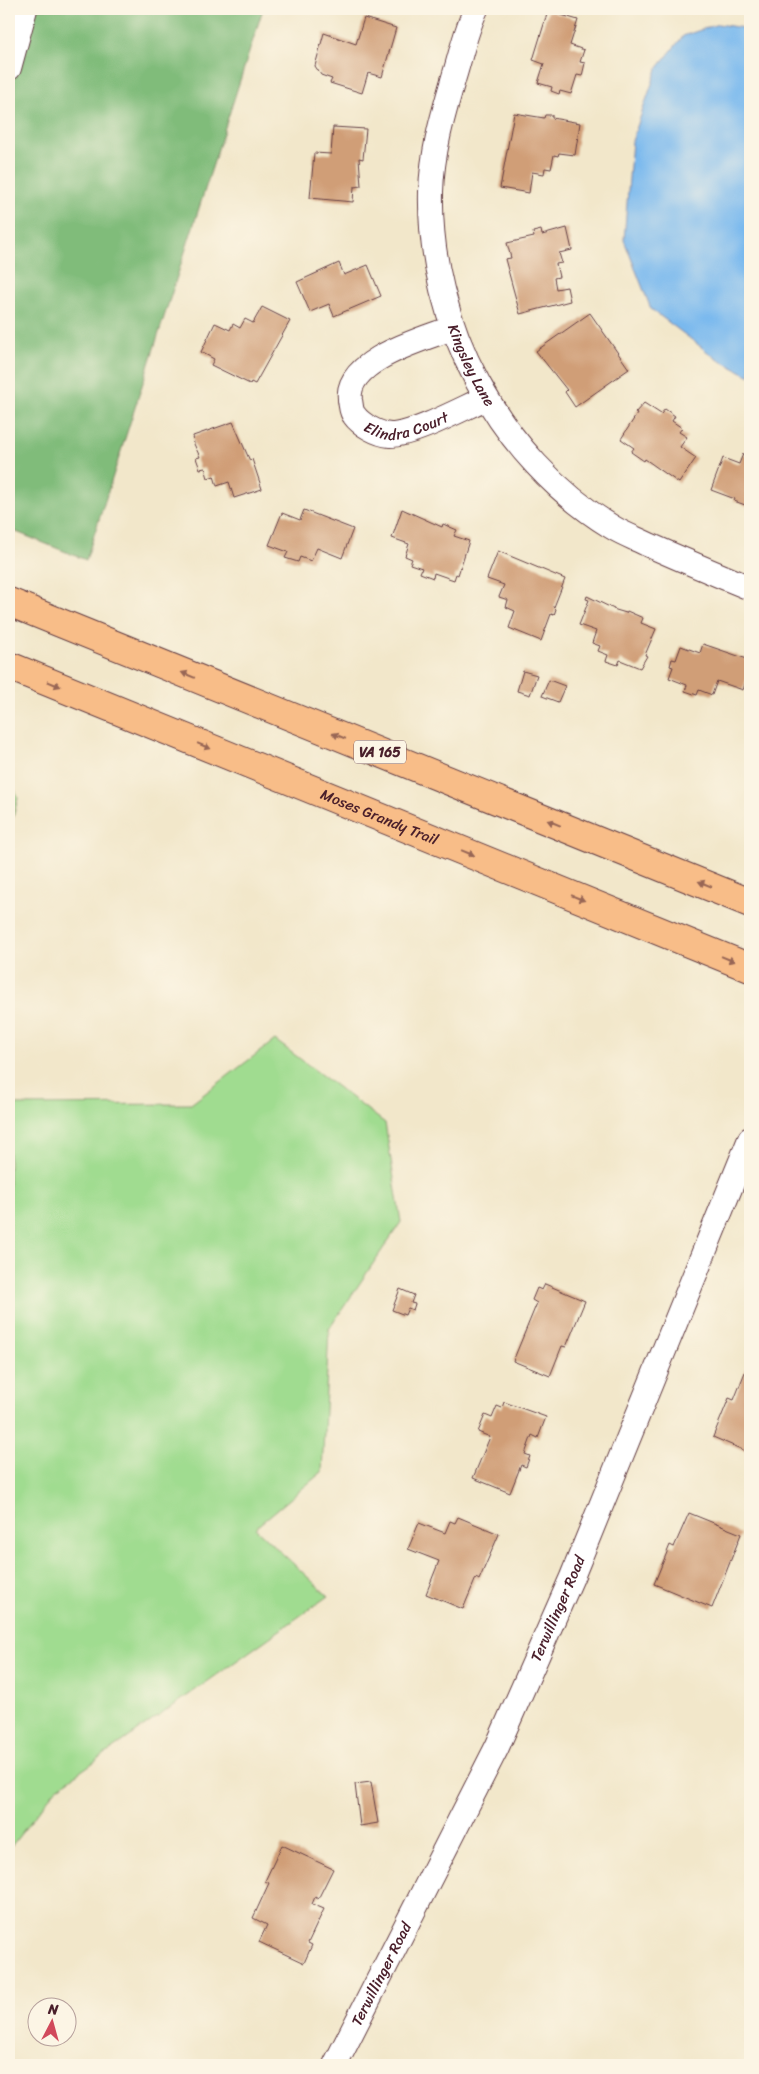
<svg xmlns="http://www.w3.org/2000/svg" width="759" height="2074" font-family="Sriracha,sans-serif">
<rect width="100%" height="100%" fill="#fcf5e5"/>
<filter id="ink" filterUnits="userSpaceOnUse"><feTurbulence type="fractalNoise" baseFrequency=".02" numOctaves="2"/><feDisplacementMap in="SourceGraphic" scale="10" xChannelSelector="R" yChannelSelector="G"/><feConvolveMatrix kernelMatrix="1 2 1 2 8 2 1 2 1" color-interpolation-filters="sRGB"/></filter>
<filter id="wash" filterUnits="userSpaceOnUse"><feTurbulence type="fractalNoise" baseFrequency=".0096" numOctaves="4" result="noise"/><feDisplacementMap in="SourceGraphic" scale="20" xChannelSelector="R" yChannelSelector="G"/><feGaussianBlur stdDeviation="1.12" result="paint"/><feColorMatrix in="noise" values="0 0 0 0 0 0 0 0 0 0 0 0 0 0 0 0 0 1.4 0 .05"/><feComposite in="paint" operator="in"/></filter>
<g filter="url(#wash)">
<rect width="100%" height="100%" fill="#f2e7ca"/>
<path fill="#a0dc90" stroke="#757e5e" d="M9,776L18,798L9,833Z
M275,1040L385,1123L401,1222L329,1329L322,1472L255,1528L328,1596L56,1789L9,1849V1105L191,1104Z"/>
<path fill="#80bc7a" stroke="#656e52" d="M9,9H263L86,560L9,529Z"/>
<path fill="#7ab9ee" stroke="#626c8c" d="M718,24L750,29V376L717,359L651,309L624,240L632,141L657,69L683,36Z"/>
<g id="blocks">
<path fill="#d09e77" d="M548,11L578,20L570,45L584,50L580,62L585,63L582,76L577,75L571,94L560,91L559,94L551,91L552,87L538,83L544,64L533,60Z
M364,18L396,28L382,77L368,73L362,93L330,83L332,79L321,75L315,66L324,33L356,44Z
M514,113L544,118L545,115H552V118L580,123L575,155L559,153L558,156L554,155L551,169L545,168L544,174L532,172L529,193L500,188Z
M333,127L366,129L363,159L359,158L361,186L354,187L353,202L310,198L314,153L331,154Z
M567,228L572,250L559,253L562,263L556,264L559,277L554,278L556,289L567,287L570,301L520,314L505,259L511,258L507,243L534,237L533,232L541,230L542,235Z
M339,263L344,275L368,265L381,296L334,316L329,304L310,312L297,282Z
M262,307L290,321L255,384L251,382L250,384L211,365L214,359L201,352L215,323L230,330L233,324L240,328L245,319L253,323Z
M590,313L629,369L575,407L565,392L567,390L536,351Z
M644,403L661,414L665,409L675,416L672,421L682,428L679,432L687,437L680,447L696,458L679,483L645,459L644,461L631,452L634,448L621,439L637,414L635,413Z
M233,422L250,461L252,459L262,489L234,498L229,482L217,486L214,476L208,478L205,468L200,469L196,458L200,457L194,444L193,436Z
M743,454L750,457V509L747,508L748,506L734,501L735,499L711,490L723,458L739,464Z
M402,509L442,527L443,524L457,530L454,536L469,541L458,575L456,574L454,580L434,573L433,578L420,573L422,568L410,564L412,559L405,556L409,544L392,538Z
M304,510L353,529L342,558L317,548L311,561L300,557L298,562L285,558L288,552L269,545L282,513L300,520Z
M498,551L565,579L554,607L556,609L554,615L551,614L541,641L509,628L515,611L506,607L508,600L499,597L504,585L487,579Z
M587,596L616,610L626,613L627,611L643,618L641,623L656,629L645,655L647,656L640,668L620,660L618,665L606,661L608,655L598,651L600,646L592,643L596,631L579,625L589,600L586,599Z
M703,644L750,660V669L743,690L717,681L712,695L699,690L697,695L685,691L687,685L669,678L673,667L670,666L672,659L676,660L681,646L700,653Z
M523,671L537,675L530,695L517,691Z
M549,680L565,686L558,702L542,696Z
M545,1284L585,1301L566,1347L562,1346L550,1376L513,1361L537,1303L532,1300L537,1288L542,1290Z
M400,1289L414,1295L411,1303L415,1304L413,1310L408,1308L405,1315L392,1310Z
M747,1367L750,1368V1453L713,1437L729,1398L734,1400Z
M504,1402L546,1417L538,1438L532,1435L525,1454L530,1456L526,1467L521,1465L510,1493L473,1478L490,1437L478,1432L485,1415L492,1418L497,1406L502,1408Z
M689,1513L741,1534L712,1608L654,1584L670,1545L674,1547Z
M458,1517L499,1534L479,1580L476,1578L463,1609L426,1594L439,1561L408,1549L419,1523L445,1533L450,1521L455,1523Z
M371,1782L378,1823L360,1826L355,1784Z
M282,1845L333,1869L318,1899L315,1897L312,1904L324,1909L308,1943L312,1945L304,1963L259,1942L267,1925L253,1918L269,1883L265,1881Z"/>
</g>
</g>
<g filter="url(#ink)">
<use href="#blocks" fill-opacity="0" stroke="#633d43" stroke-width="1"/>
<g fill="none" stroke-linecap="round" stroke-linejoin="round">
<defs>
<g id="minor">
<path id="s1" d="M476,9C466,30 461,54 454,77C443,115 432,152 431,192C428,323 499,458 612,527C623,534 637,539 649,545C683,560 716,574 750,588"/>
<path d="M9,68L25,9"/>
<path id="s2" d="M452,328C424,339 344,360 350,400C351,405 351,412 354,415C361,425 378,434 390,435C414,435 463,408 486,398"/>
<path id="s3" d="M335,2065L497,1747L572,1577L750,1139"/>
</g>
<g id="primary">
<path d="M9,602L750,903"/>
<path id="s4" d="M9,666L750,968"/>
</g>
</defs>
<use href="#minor" stroke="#633d43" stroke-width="26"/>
<use href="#primary" stroke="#633d43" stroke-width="30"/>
<use href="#minor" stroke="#fff" stroke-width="24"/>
<use href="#primary" stroke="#f8bd88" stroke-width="28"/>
</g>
<defs><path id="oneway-solid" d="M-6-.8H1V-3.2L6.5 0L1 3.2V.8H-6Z" transform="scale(1.25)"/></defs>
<g fill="#986655">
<use href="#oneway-solid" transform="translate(188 675) rotate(-158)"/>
<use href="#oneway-solid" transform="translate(54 684) rotate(22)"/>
<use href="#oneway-solid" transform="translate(339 736) rotate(-158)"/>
<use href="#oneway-solid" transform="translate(204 746) rotate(22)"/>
<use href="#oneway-solid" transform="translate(554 823) rotate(-158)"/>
<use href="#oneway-solid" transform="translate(468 853) rotate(22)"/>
<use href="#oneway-solid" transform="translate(705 884) rotate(-158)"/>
<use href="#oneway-solid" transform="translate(578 898) rotate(22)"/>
<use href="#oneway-solid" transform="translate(728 959) rotate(22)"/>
</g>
</g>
<g text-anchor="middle" stroke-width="5" stroke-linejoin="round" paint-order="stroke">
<rect fill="#fcf5e5" stroke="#7f5f63" stroke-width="1" x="354" y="740.5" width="52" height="23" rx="4"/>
<g font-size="14" font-weight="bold" fill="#4a1f2b">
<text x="380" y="757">VA 165</text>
</g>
<g font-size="15" fill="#4a1f2b" stroke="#fcf5e5">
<text dy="5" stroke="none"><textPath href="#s1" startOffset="369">Kingsley Lane</textPath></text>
<text dy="5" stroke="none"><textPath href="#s2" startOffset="208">Elindra Court</textPath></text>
<text dy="5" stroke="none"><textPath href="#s4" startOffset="400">Moses Grandy Trail</textPath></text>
<text dy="5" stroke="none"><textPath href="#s3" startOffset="508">Terwillinger Road</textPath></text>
<text dy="5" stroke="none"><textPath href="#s3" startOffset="102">Terwillinger Road</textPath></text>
</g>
</g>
<rect width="759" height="2074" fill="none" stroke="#fcf5e5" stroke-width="30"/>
<g transform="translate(52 2022) rotate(6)"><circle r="24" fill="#fcf5e5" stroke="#b59f9b"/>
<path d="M0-4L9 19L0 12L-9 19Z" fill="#d1495b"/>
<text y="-8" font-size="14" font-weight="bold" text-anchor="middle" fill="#4a1f2b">N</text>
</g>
</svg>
